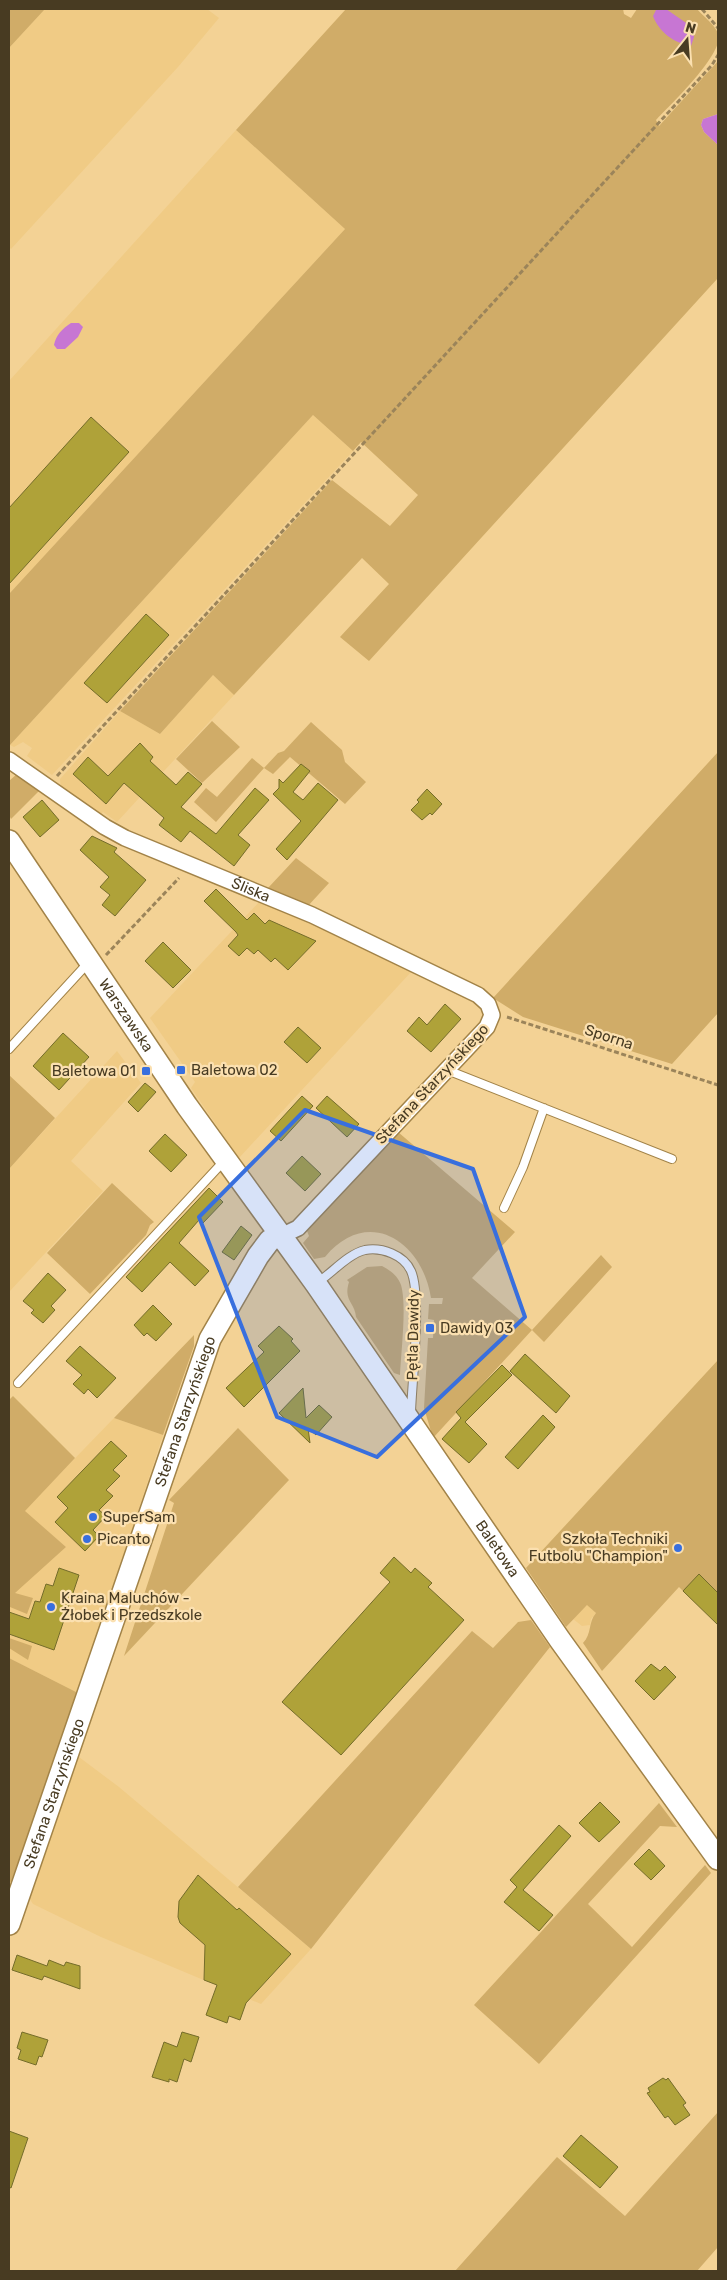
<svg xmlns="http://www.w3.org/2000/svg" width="727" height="2280" font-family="Rubik,sans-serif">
<rect width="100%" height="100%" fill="#f3d295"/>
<path fill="#f0cb85" d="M45,9H207L219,18L178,67L11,249L9,247V48Z
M236,130L345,229L9,594V381Z
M313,415L353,451L52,775L27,756L32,748L23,742L14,747L10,745Z
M213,675L234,695L117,822L103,812L100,816L61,789L60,779L120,711L160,734Z
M260,901L412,971L239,1158L191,1088L195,1082L150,1018Z
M117,1051L141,1083L71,1161L103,1191L9,1292V1169Z
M114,1418L163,1435L78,1693L9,1658V1597L66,1547L24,1511Z
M588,1604L596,1613L591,1619L590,1625L582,1626L573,1619Z
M79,1757L119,1787L311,1949L261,2004L101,1937L33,1904L29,1898Z"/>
<path fill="#d0ac68" d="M9,9H45L9,48Z
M346,9H623L624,14L631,18L637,9H697C703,16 714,24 718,33C726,52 670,105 656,120L659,126L718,61V114L703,119L701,125L704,132L718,145V278L369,661L340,637L389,584L362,558L234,695L213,675L160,734L120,711L332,480L390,526L418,495L361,442L353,451L313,415L10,745L9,594L345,229L236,130Z
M212,721L240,747L202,783L176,759Z
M311,722L342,750L345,762L366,782L345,804L290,757L273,774L264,768L216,822L194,802L206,788L217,797L252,758L264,768L278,753L284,751Z
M718,752V1013L672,1064L523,1017L493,998Z
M17,774L41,789L11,819L9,815V781Z
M296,858L329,883L307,907L268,888Z
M9,1075L55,1118L9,1169Z
M398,1132L515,1232L472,1278L532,1330L601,1255L612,1267L544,1342L532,1330L433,1438L424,1408L428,1338H433L434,1320L428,1319L429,1304H442L443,1298H431C422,1240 367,1206 325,1257L314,1259L303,1243L309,1236L307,1231Z
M112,1183L154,1222L150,1225L146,1235L90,1294L47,1253Z
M382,1266C390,1270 398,1276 401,1285C407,1305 401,1352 400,1375L394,1373L356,1317C355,1302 343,1301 349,1282L347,1280L367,1267Z
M194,1335V1346L163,1435L114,1418Z
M718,1360V1593L699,1575L683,1591L679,1587L602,1671L583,1643C592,1634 588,1622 596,1613L587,1605L566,1627L526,1568Z
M13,1396L75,1458L25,1511L66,1547L15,1593L33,1598L27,1614L10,1607L9,1610V1400Z
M238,1428L289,1480L124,1656L174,1503L169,1500Z
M531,1620L550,1647L311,1949L238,1887L472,1631L493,1648L518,1622Z
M9,1638L32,1646L28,1660L9,1648Z
M9,1658L78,1693L11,1882L9,1881Z
M659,1803L677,1827L660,1826L588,1904L632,1947L705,1865L711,1873L539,2064L474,2005Z
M718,2112V2247L697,2271H455L557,2157L625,2216Z"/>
<path fill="#c776d3" d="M666,9L692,27L694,37L691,46C674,43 659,32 653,16L656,10Z
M718,114V145L704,132L701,125L703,119Z
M71,323H79L83,327L78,337L65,349H57L54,345C56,335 62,329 71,323Z"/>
<path fill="#afa239" stroke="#746c2a" d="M91,417L129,452L9,584V508Z
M146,614L169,635L107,703L84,683Z
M140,743L153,757L150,761L176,785L188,772L202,784L181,807L216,834L255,788L269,800L238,835L250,845L234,866L190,831L181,842L159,825L164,818L124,783L106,804L73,774L88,757L108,776Z
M301,764L310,771L293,792L303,800L318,783L338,800L287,860L276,849L301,821L273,794L279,788V779L283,783Z
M427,789L442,804L432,815L430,813L422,820L411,810L419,802L417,800Z
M42,800L59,820L40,837L23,817Z
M92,836L117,848L114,852L146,880L115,916L102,905L110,895L100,887L109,877L80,850Z
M216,889L247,920L254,913L265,924L269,920L316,941L288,970L275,958L271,962L258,950L254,954L247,948L239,956L228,946L238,935L236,932L204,901Z
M163,942L191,970L173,988L145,961Z
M445,1004L461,1019L431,1052L407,1031L419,1017L427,1025Z
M298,1027L321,1048L307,1063L284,1042Z
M63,1033L89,1057L59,1090L33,1066Z
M145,1083L156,1092L138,1112L128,1102Z
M302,1096L313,1106L281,1141L270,1131Z
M327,1096L359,1124L347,1137L316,1108Z
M165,1134L187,1155L171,1172L149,1151Z
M302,1156L321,1174L305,1191L286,1173Z
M209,1188L223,1202L203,1223L199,1220L179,1243L209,1271L195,1286L170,1262L142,1292L126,1277Z
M241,1226L252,1235L234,1260L222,1252Z
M48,1273L66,1290L51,1306L55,1310L43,1323L31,1313L34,1310L23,1301Z
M153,1305L172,1324L156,1341L147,1333L144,1336L134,1325Z
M279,1326L293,1339L291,1341L300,1351L244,1407L226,1388L264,1352L258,1346Z
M80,1346L116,1378L97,1398L88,1389L84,1394L73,1384L82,1375L66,1361Z
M525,1354L570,1396L556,1413L510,1371Z
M502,1365L512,1375L465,1422L487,1444L469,1463L442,1439L461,1418L456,1412Z
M303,1388L306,1418L319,1405L332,1417L316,1435L308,1428L310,1443L279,1413Z
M543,1415L555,1427L518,1469L505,1457Z
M111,1441L127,1456L113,1470L120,1476L106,1490L113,1496L99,1510L106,1516L93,1530L99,1536L85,1551L55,1522L68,1508L57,1497Z
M394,1557L411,1573L415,1568L432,1583L428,1587L464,1620L341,1755L282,1702L390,1582L380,1573Z
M59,1568L79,1575L54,1650L9,1634V1612L29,1619L35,1601L40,1602L46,1584L53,1586Z
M699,1574L718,1593V1625L683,1591Z
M651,1664L660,1671L665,1666L676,1677L654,1700L635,1681Z
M600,1802L620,1822L599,1842L579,1823Z
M559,1825L571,1836L523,1890L553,1915L539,1931L504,1902L517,1887L510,1880Z
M649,1849L665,1866L651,1880L634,1864Z
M198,1875L237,1910L239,1908L291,1954L246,2003L240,2020L229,2016L227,2023L206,2015L217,1985L204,1980L205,1945L180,1923L178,1917L179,1901Z
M17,1955L47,1966L49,1960L64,1966L66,1962L80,1966V1989L44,1976L42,1980L12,1970Z
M22,2032L48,2040L42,2057L39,2056L36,2065L18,2059L21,2050L17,2048Z
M182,2032L199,2037L191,2062L184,2059L177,2082L169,2079V2082L152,2077L164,2042L177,2047Z
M663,2078L666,2080L668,2078L686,2103L683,2105L690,2115L675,2125L668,2116L665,2118L647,2093L650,2092L648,2088Z
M9,2131L28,2138L11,2188L9,2187Z
M581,2135L618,2167L600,2188L563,2156Z"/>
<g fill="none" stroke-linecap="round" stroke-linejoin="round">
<defs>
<path id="lane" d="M9,1049L88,963
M447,1070L672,1159
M504,1208L523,1167L544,1108
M318,1282C332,1273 348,1254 365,1250C382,1247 404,1255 411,1271C422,1295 412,1381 411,1412
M18,1383L224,1161"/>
<g id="street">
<path id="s1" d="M9,760L105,827L125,838L312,915L478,995L488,1004L492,1015L487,1027L298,1228L281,1236"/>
</g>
<g id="secondary">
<path id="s2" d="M9,841L187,1106L316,1284L560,1640L718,1859"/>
<path id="s3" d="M9,1924L210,1339L258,1256L270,1240L281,1236"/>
</g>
</defs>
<use href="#lane" stroke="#a28348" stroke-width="10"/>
<use href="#street" stroke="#a28348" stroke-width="18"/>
<use href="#secondary" stroke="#a28348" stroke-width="24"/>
<path stroke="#9b845a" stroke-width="3" stroke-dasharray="5 2.5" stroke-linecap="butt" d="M702,9L718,28
M57,776L712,65L718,55
M106,955L179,878
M507,1017L718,1085"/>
<use href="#lane" stroke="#fff" stroke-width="8"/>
<use href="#street" stroke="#fff" stroke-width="15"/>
<use href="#secondary" stroke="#fff" stroke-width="21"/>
</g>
<path fill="#386fde" fill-opacity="0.2" stroke="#386fde" stroke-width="4" stroke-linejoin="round" d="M305,1110L473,1169L525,1317L377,1457L277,1417L199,1217Z"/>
<g fill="#386fde" stroke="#fbe0b0" stroke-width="2">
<rect x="176" y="1065" width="10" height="10" rx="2.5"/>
<rect x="141" y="1066" width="10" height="10" rx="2.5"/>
<rect x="425" y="1323" width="10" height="10" rx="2.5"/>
<circle cx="93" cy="1517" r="5"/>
<circle cx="87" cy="1539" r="5"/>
<circle cx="678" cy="1548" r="5"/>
<circle cx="51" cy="1607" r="5"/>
</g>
<g text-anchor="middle" stroke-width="4.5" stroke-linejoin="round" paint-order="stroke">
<g font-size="15" fill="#483b22" stroke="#fbe0b0">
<text dy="5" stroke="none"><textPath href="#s1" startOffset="276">Śliska</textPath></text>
<text dy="5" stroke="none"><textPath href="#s2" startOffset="210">Warszawska</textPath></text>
<text transform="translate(609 1037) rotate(18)" y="5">Sporna</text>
<text transform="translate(432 1084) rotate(-47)" y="5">Stefana Starzyńskiego</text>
<text transform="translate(413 1335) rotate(-89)" y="5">Pętla Dawidy</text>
<text dy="5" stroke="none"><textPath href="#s3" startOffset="542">Stefana Starzyńskiego</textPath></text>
<text dy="5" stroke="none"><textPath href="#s2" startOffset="860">Baletowa</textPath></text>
<text dy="5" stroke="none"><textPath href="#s3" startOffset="138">Stefana Starzyńskiego</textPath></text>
</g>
<g font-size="15" fill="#483b22" stroke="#fbe0b0" text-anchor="start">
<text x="191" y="1075">Baletowa 02</text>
<text x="136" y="1076" text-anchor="end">Baletowa 01</text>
<text x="440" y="1333">Dawidy 03</text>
<text x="103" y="1522">SuperSam</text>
<text x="97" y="1544">Picanto</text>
<text x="668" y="1544" text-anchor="end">Szkoła Techniki<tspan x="668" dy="17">Futbolu "Champion"</tspan></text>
<text x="61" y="1603">Kraina Maluchów -<tspan x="61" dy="17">Żłobek i Przedszkole</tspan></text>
</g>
</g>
<rect width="727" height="2280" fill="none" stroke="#483b22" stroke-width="20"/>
<g transform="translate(687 40) rotate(17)" stroke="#fbe0b0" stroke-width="4" paint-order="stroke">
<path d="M0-4L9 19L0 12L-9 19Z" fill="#483b22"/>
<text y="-8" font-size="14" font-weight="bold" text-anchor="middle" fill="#483b22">N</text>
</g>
</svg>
